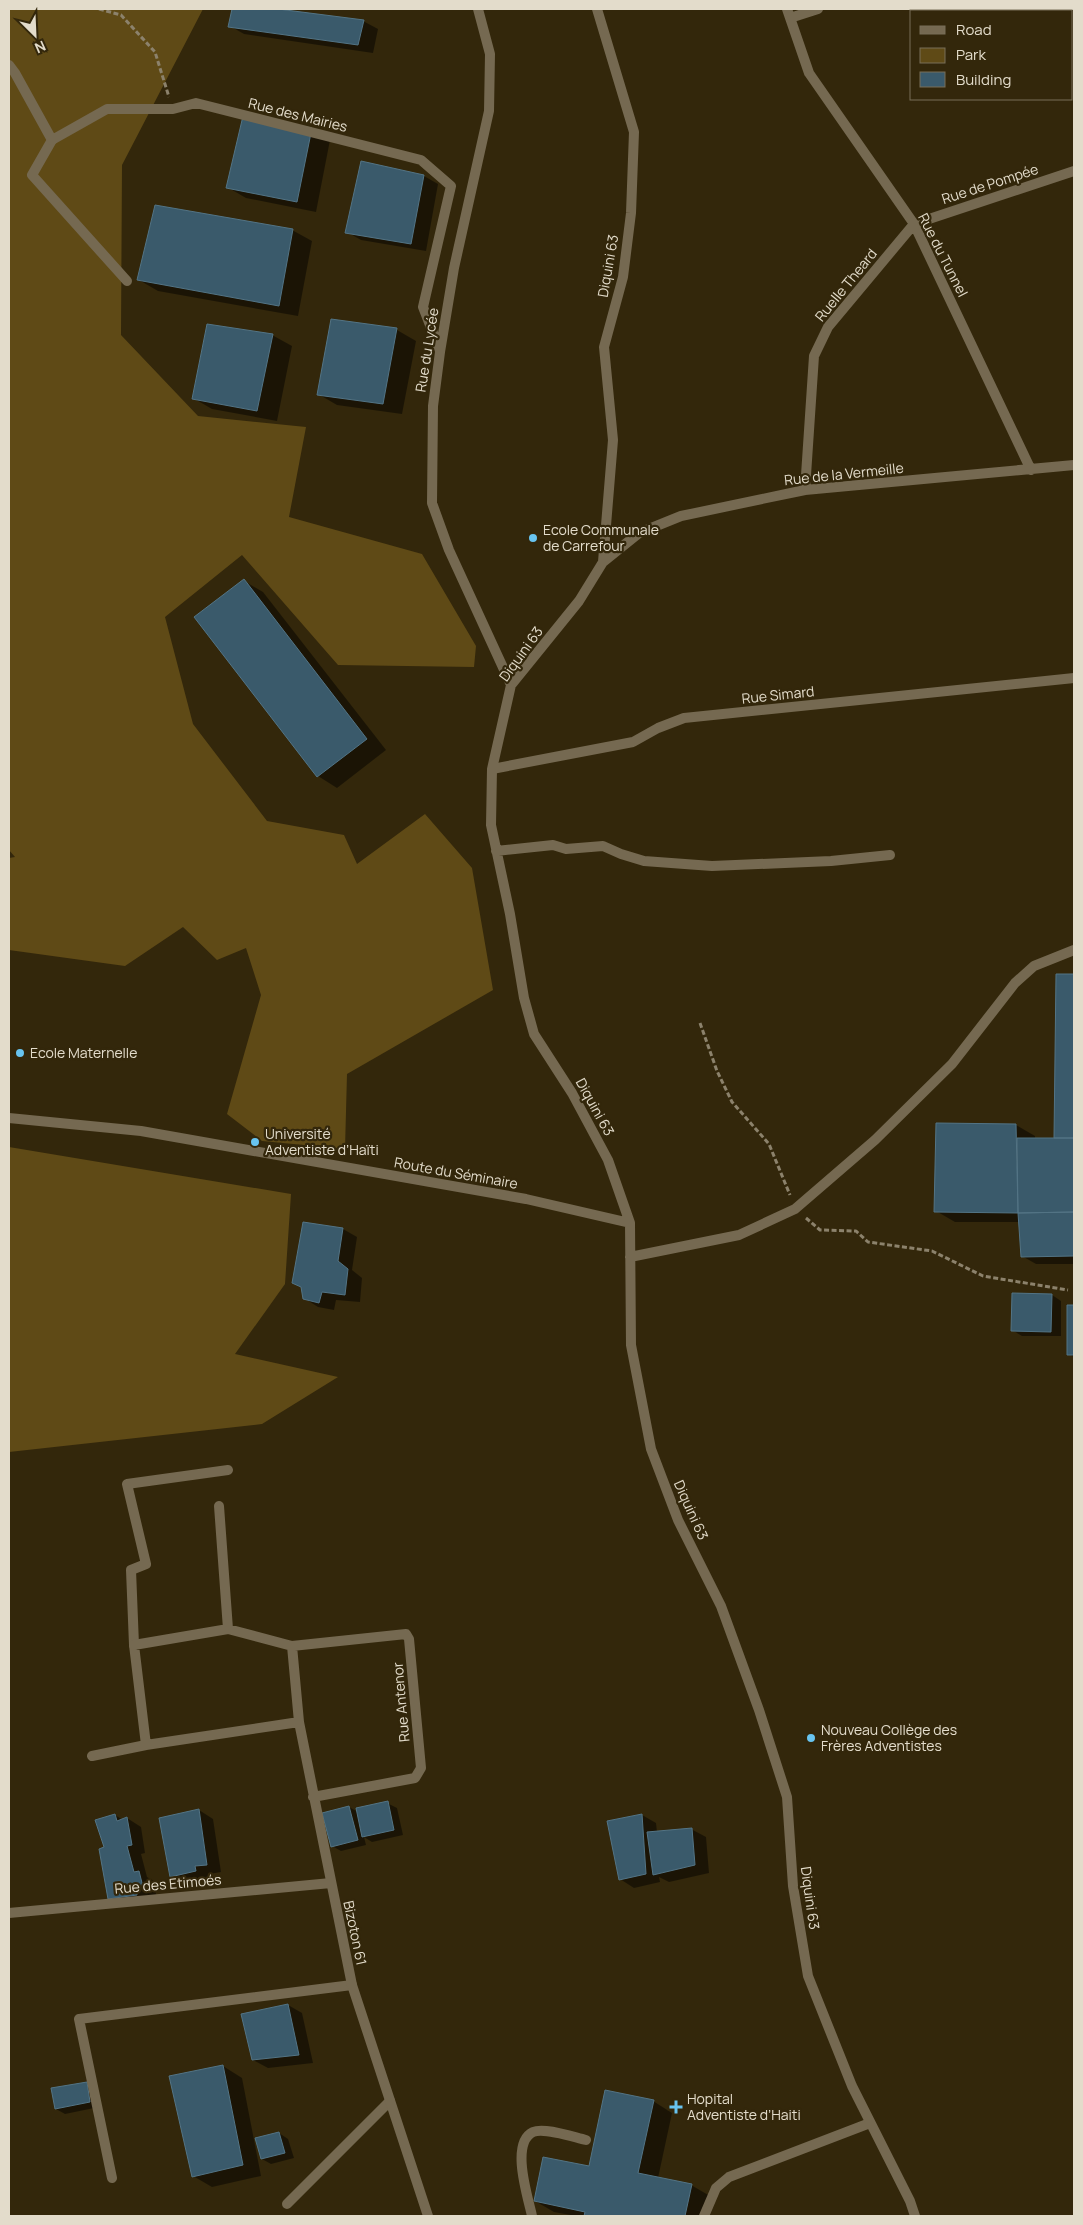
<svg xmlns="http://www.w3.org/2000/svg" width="1083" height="2225" font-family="Manrope,sans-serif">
<rect width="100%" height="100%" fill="#33270b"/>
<path fill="#5f4a16" d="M9,9H203L122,165L121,335L198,416L306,427L289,517L422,554L476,646L474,667L338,665L242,555L165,617L193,724L267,821L344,835L357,864L425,814L472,868L493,990L347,1074L345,1149L262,1141L227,1114L261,995L246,948L217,960L183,927L125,966L9,950V858L15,857L9,850Z
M9,1147L291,1194L285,1284L235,1354L338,1377L262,1424L9,1452Z"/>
<path fill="#0007" d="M233,9H269L363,21L378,29L373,53L244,34L230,26Z
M244,117L330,140L316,212L246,198L227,187Z
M362,163L424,176L438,184L426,251L361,240L347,232Z
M292,230L312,241L298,316L158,291L139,280Z
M332,321L397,330L416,341L402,414L337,405L318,394Z
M272,335L292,346L277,421L212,409L193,398Z
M244,581L263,592L386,750L337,788L318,776L195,618Z
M1057,975H1074V1264H1036L1022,1256L1020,1222H955L936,1211L1016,1125L1035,1136V1139H1056Z
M304,1224L343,1229L357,1237L352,1270L362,1278L360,1302L336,1300L334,1310L318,1307L304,1298L302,1287Z
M1052,1295L1061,1301V1336H1022L1012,1330Z
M1069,1307H1074V1357L1069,1354Z
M387,1803L397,1808L403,1835L372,1842L364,1837L366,1845L341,1851L332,1846L349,1807L358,1812Z
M199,1810L213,1819L221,1872L209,1874L210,1879L186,1884L172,1876Z
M115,1815L123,1820L127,1818L141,1827L145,1853L141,1854L147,1877L154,1881L156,1894L151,1903L110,1898L106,1848Z
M642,1815L656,1823L657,1832L691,1829L706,1837L709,1873L669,1882L659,1877L660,1882L634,1888L620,1879Z
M288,2005L302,2013L313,2063L268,2068L253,2060Z
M223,2066L242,2078L261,2176L212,2187L193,2176Z
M87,2084L97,2089L99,2107L65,2114L56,2109Z
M653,2101L672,2113L658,2178L691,2185L710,2196L706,2216H576L554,2212L535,2201L590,2168Z
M279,2133L288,2139L294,2158L271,2164L262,2159Z"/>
<path fill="#3a5a6b" stroke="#537485" d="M232,9H278L364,20L358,45L228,27Z
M243,116L312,128L297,202L226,188Z
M361,161L424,175L411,244L345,233Z
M155,205L293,229L279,306L137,280Z
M331,319L397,328L383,404L317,395Z
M207,324L273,334L257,411L192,399Z
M244,579L367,739L317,777L194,617Z
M1056,974H1074V1138H1054Z
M936,1123L1016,1124L1018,1213L934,1212Z
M1017,1138H1074V1212L1018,1213Z
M1074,1212V1256L1021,1257L1018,1213Z
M303,1222L343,1228L338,1261L348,1269L345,1295L322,1292L319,1303L303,1299L301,1287L292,1283Z
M1012,1293L1052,1294L1051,1332L1011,1331Z
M1067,1305H1074V1355H1067Z
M388,1801L394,1830L362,1837L356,1808Z
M349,1806L358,1840L331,1847L322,1813Z
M199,1809L207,1865L195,1866L196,1871L170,1877L159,1818Z
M115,1814L117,1821L127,1817L132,1845L127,1846L134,1872L139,1871L143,1887L136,1888L137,1895L108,1899L99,1849L104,1847L95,1820Z
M642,1814L646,1874L619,1880L607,1821Z
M692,1828L695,1865L653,1875L647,1832Z
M288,2004L299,2055L252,2060L241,2014Z
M223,2065L243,2165L192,2177L169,2076Z
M87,2082L90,2102L55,2109L51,2088Z
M605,2090L654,2100L638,2173L692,2184L685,2216H584L585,2212L534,2201L543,2157L589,2166Z
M279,2132L285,2153L261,2159L255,2138Z"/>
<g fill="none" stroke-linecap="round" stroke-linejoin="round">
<path stroke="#8c826c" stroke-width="3" stroke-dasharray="5 2.5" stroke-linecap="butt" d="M99,9L121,15L155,52L169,97
M700,1023L717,1071L732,1102L769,1144L790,1195
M806,1218L820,1230L856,1231L868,1242L932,1251L983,1276L1068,1290"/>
<path stroke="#756951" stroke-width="10" d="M52,140L32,175L127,281
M134,1645L131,1570L146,1564L127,1484L228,1470
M112,2178L79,2019L352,1985
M287,2204L390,2101
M532,2216C528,2197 510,2143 533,2132C544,2127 573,2137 586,2140
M704,2216L716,2188L729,2177L870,2123"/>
<path stroke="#756951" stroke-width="10" d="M478,9L490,54L489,111L454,268L440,352L433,406L432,503L449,550L511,685
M597,9L634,132L631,213L623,277L604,347L613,440L603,562L579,601L511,685L492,769L491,825L510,914L524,998L534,1034L572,1093L608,1160L630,1223L631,1345L651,1449L678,1520L721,1606L759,1710L787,1797L793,1886L808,1976L852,2086L910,2201L915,2216
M787,9L809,73L914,224L1031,470
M790,18L818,9
M9,65L15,73L52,140L107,109H173L196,103L421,160L451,186L423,307L440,351
M805,490L814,356L828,327L914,224L1074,171
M603,562L639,533L681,516L805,490L1074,465
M492,769L633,742L658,728L684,718L1074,678
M496,851L553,845L566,849L603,846L621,854L644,861L712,866L831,861L890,855
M9,1118L141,1131L526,1199L630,1223
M630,1257L739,1235L795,1209L875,1140L952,1064L1015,983L1034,966L1074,950
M219,1506L228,1629
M292,1646L299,1722L352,1985L428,2216
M146,1745L134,1645L228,1629L292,1646L406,1634L409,1639L421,1768L415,1778L313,1797
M92,1756L146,1745L299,1722
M9,1913L331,1883"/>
</g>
<g fill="#68c4f0" stroke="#33270b" stroke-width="2">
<circle cx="533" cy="538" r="5"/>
<circle cx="20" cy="1053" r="5"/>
<circle cx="255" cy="1142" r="5"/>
<circle cx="811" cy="1738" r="5"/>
<path d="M673.5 2099.5h5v5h5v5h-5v5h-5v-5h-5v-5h5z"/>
</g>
<g text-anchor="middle" stroke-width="4.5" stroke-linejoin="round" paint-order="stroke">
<g font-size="14" fill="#e3dccb" stroke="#33270b">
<text transform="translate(298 115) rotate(14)" y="5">Rue des Mairies</text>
<text transform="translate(990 184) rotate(-18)" y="5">Rue de Pompée</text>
<text transform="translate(943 255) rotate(63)" y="5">Rue du Tunnel</text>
<text transform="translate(608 266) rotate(-80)" y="5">Diquini 63</text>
<text transform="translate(846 285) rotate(-51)" y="5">Ruelle Theard</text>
<text transform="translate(427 350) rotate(-81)" y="5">Rue du Lycée</text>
<text transform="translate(844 474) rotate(-6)" y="5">Rue de la Vermeille</text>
<text transform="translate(521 654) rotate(-54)" y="5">Diquini 63</text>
<text transform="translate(778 695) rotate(-6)" y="5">Rue Simard</text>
<text transform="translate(595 1107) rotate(61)" y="5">Diquini 63</text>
<text transform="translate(456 1173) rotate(10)" y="5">Route du Séminaire</text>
<text transform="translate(691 1510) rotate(66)" y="5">Diquini 63</text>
<text transform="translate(401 1702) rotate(-95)" y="5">Rue Antenor</text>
<text transform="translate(168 1884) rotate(-5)" y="5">Rue des Etimoés</text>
<text transform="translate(810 1898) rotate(82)" y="5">Diquini 63</text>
<text transform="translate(355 1933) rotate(78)" y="5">Bizoton 61</text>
</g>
<g font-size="14" fill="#e3dccb" stroke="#33270b" text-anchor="start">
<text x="543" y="535">Ecole Communale<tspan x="543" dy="16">de Carrefour</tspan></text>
<text x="30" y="1058">Ecole Maternelle</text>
<text x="265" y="1139">Université<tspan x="265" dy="16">Adventiste d’Haïti</tspan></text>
<text x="821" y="1735">Nouveau Collège des<tspan x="821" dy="16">Frères Adventistes</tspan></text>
<text x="687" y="2104">Hopital<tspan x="687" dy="16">Adventiste d’Haiti</tspan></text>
</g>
</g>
<rect width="1083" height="2225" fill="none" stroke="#e3dccb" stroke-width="20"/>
<rect x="910" y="10" width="162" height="90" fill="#33270b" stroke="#796f58"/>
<rect x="920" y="26" width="25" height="8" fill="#756951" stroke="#796f58"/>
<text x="956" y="35" font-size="15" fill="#e3dccb">Road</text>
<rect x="920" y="48" width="25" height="15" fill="#5f4a16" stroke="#796f58"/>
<text x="956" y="60" font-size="15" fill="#e3dccb">Park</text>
<rect x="920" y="72" width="25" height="15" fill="#3a5a6b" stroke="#796f58"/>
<text x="956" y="85" font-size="15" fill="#e3dccb">Building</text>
<g transform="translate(35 35) rotate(156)" stroke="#33270b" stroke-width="4" paint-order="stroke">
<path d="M0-4L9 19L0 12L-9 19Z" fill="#e3dccb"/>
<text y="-8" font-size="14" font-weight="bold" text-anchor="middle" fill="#e3dccb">N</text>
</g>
</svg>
